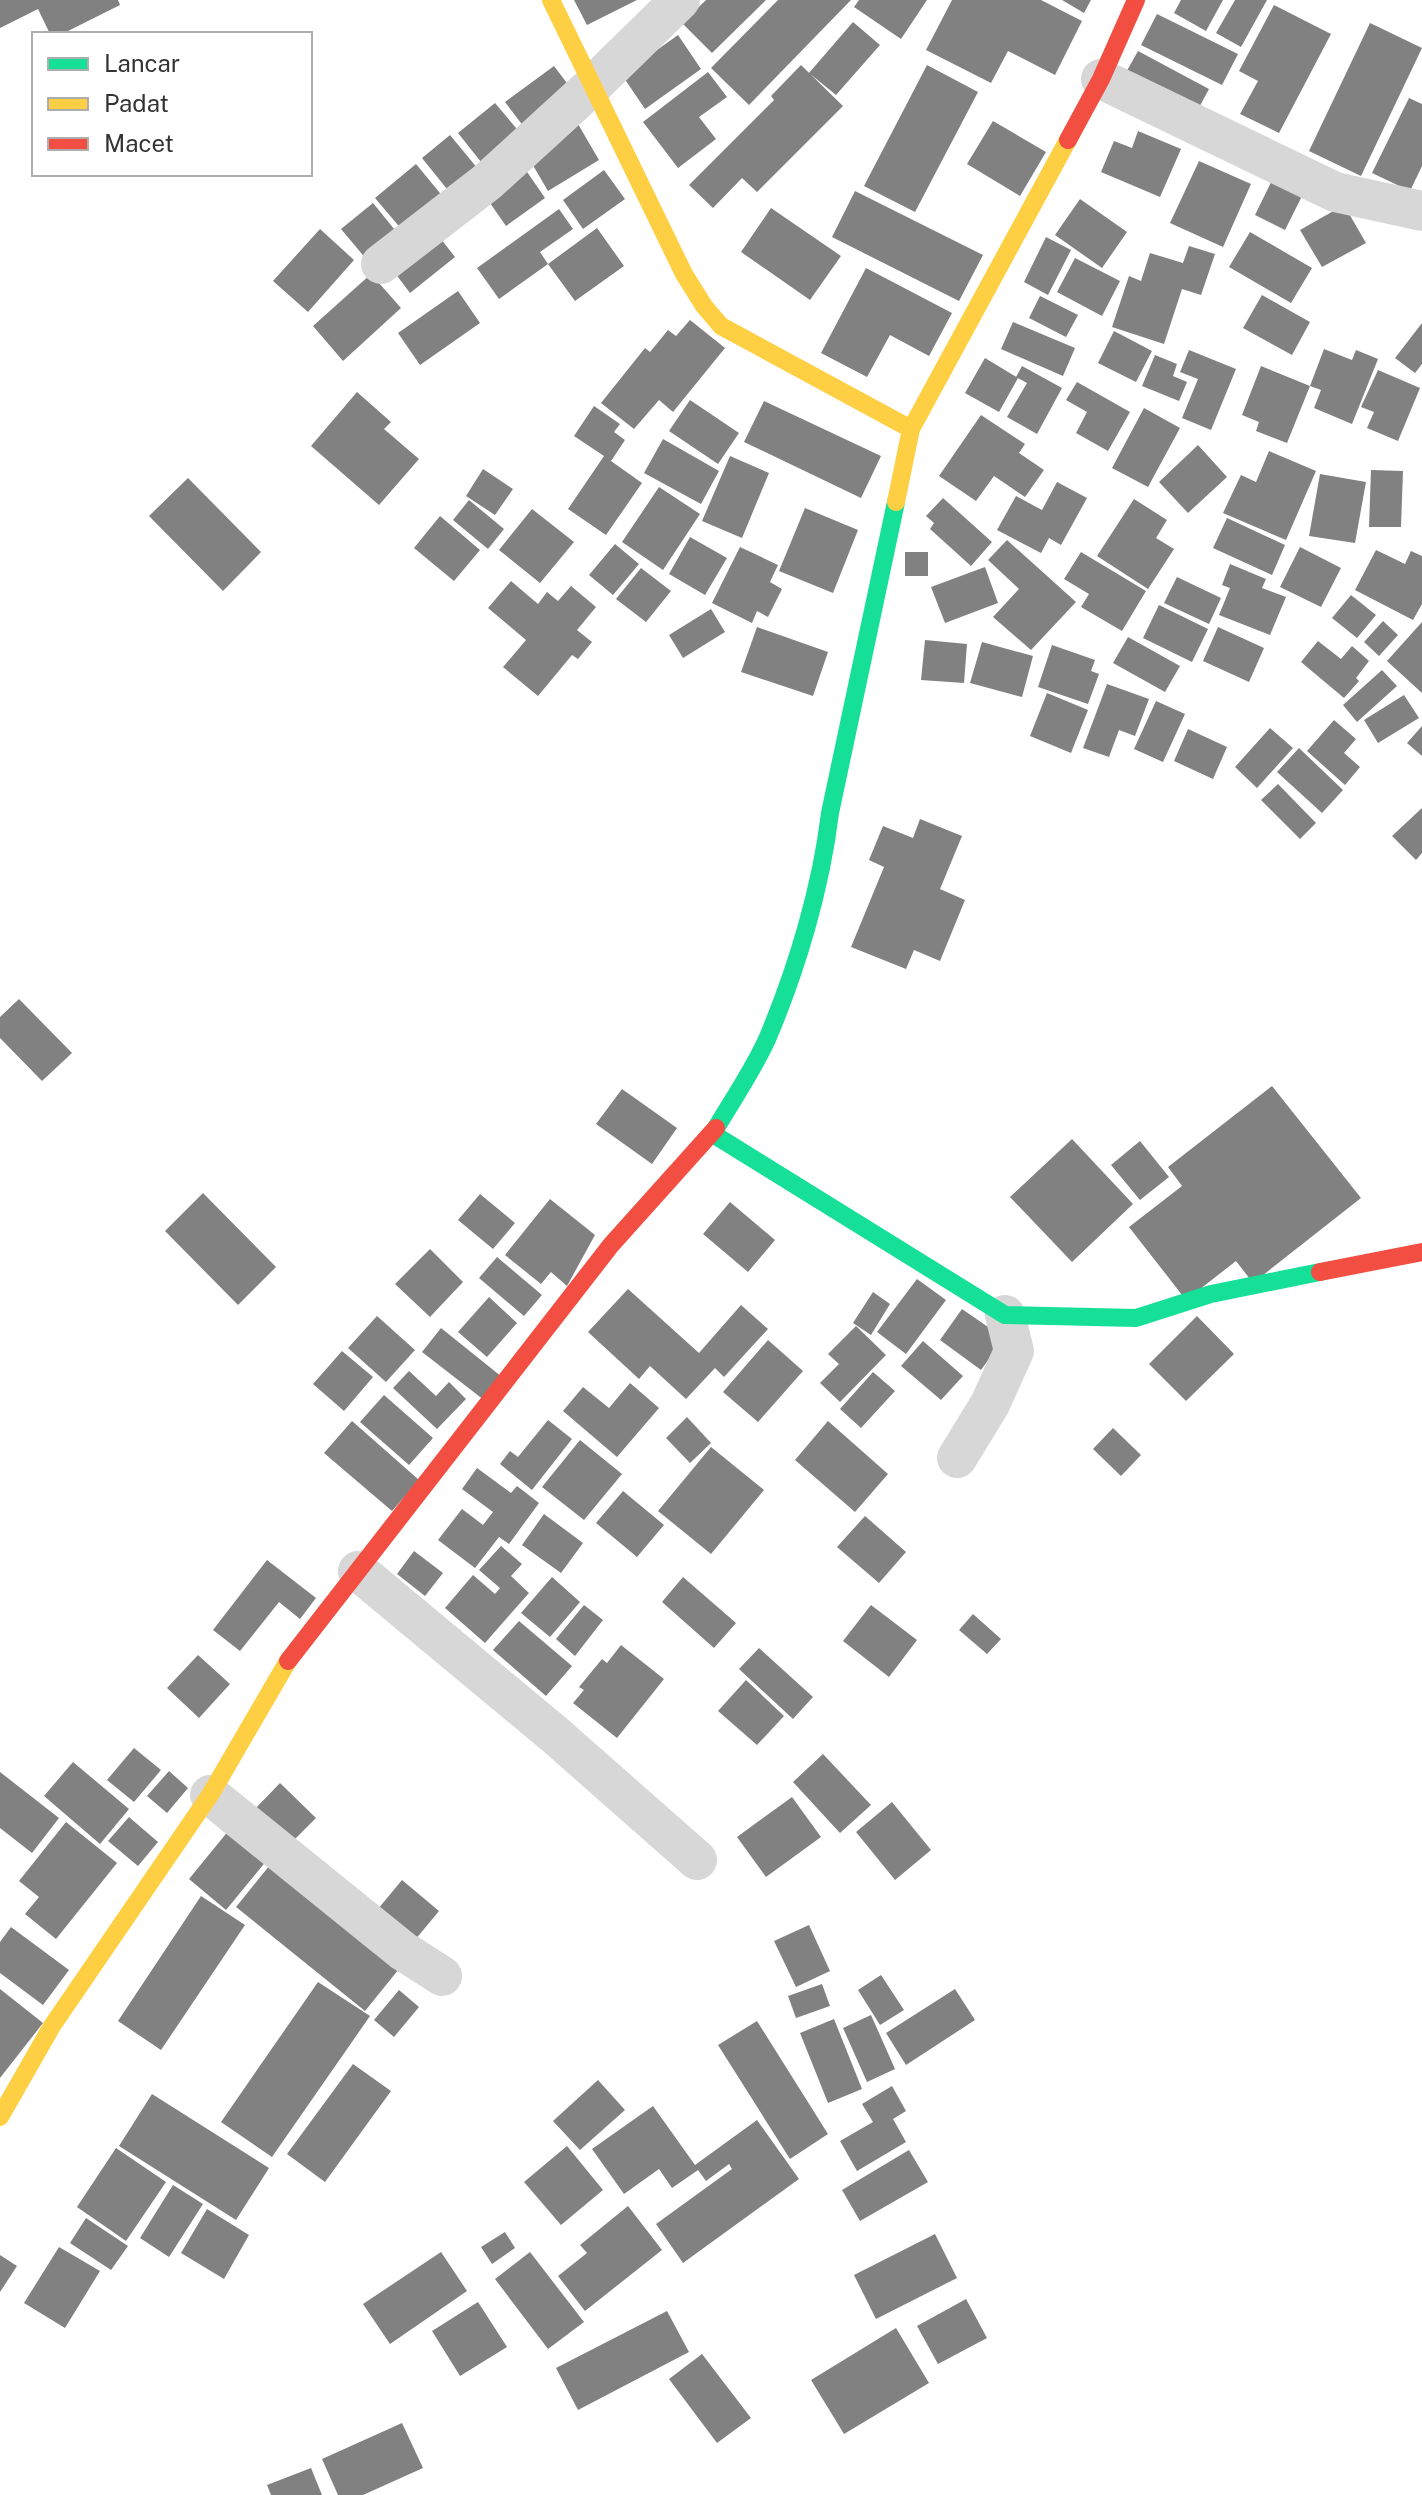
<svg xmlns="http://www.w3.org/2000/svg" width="1422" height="2495" font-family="'Public Sans',sans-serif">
<rect width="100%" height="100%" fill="#fff"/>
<path fill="#818181" d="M0,0H118L120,5L62,34H50L38,9L0,28Z
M574,0H637L587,25Z
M706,0H766L712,53L682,23Z
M778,0H851L749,105L711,68Z
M859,0H927L901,39L854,7Z
M952,0H1041L1082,21L1055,75L1008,51L991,83L926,50Z
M1062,0H1091L1084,13Z
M1181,0H1223L1206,31L1174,13Z
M1235,0H1267L1241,47L1216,33Z
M1274,5L1331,34L1279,133L1240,114L1258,81L1239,71Z
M1157,14L1238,54L1222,85L1141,45Z
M853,22L880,45L836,95L809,73Z
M1370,23L1422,48L1361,176L1309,151Z
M678,35L701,69L645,109L622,75Z
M1138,51L1209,89L1195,115L1124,76Z
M801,65L843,106L757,192L742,178L713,208L689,185L774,100L771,96Z
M927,65L978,92L915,212L864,186Z
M554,66L576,95L527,131L505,102Z
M708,72L727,97L699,117L716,139L678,168L643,122Z
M1409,98L1422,104V166L1410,191L1372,173Z
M495,103L527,141L489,172L458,133Z
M993,121L1046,152L1020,196L967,164Z
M578,124L599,160L548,191L527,155Z
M1138,131L1181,149L1160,197L1101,172L1114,141L1132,148Z
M450,135L483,175L455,199L422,158Z
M1199,161L1251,184L1223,247L1170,223Z
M416,164L444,198L403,231L375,198Z
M523,166L545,198L506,226L483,193Z
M604,170L625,199L583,229L563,200Z
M1275,174L1305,190L1285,230L1255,215Z
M855,191L983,255L959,301L832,237Z
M1080,199L1127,232L1102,268L1055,235Z
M373,203L399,235L367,260L341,229Z
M1344,205L1366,243L1322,267L1300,230Z
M771,208L841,256L810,300L741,252Z
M559,209L573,229L540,252L548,264L499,299L477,268Z
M597,228L624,266L575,301L548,264Z
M320,229L354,260L308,312L273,281Z
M1250,232L1312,268L1291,303L1229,267Z
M437,234L455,257L410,293L392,269Z
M1046,237L1071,250L1048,295L1024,282Z
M1189,246L1215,254L1201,295L1182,289L1164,344L1112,327L1129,276L1141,281L1150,253L1183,263Z
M1075,258L1120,281L1102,316L1057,292Z
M866,268L952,313L929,356L890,335L867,377L821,353Z
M371,274L401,308L343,361L313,326Z
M458,291L480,323L420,365L398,333Z
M1262,295L1310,322L1292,355L1243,328Z
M1040,296L1078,315L1066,337L1029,318Z
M690,320L725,348L673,412L659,400L634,429L601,403L645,348L650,352L668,330L676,336Z
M1013,322L1075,348L1063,376L1001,349Z
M1422,323V364L1415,373L1395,358Z
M1114,331L1152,351L1136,382L1098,363Z
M1324,349L1352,360L1356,350L1378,359L1352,424L1314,408L1321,390L1310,386L1287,443L1256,431L1259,422L1242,415L1261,366L1310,386Z
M1189,350L1236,369L1211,430L1182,418L1198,379L1180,372Z
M1155,355L1177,364L1173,376L1187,382L1179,401L1142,386Z
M985,358L1018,378L999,412L965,393Z
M1022,366L1062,388L1037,434L1007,417L1027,383L1016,377Z
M1378,370L1420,388L1398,441L1367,428L1374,412L1361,407Z
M1077,382L1130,412L1108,451L1076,433L1087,412L1066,400Z
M357,392L391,422L384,429L419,459L379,505L311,446Z
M690,400L739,433L718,464L669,431Z
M764,401L881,456L861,498L744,442Z
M594,406L620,424L614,432L625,440L611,461L642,483L606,535L568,509L604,456L574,436Z
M1144,408L1180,428L1148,487L1112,468Z
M981,415L1025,444L1019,453L1044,470L1025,497L994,476L976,501L939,476Z
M663,439L719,471L701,504L644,473Z
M1198,445L1227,477L1188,513L1159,482Z
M1269,451L1316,471L1286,540L1223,513L1241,475L1256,482Z
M730,456L769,473L742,538L702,521Z
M483,469L513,489L495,515L466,496Z
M1371,470L1403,471L1401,527H1369Z
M1320,474L1366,482L1355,543L1309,536Z
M188,478L261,552L223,591L149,516Z
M1057,482L1087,498L1061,545L1049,538L1041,553L997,530L1016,496L1042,510Z
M659,487L700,514L663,570L622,542Z
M943,498L992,542L971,566L930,529L934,523L926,516Z
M1134,499L1167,520L1156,538L1174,549L1148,589L1097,556Z
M469,500L504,529L488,549L453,520Z
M805,508L858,530L833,593L779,571Z
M532,509L574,542L540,583L499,550Z
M440,516L480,550L454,581L414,548Z
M1227,518L1285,545L1272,575L1213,548Z
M690,537L727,558L705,595L669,574Z
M1007,540L1076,602L1031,650L993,617L1019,589L988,560Z
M615,544L639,564L613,595L589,575Z
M740,547L778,565L770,582L782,589L768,617L757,611L752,623L712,603Z
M1300,547L1341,568L1321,607L1280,587Z
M1376,550L1405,564L1411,551L1422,556V604L1413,620L1355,590Z
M905,552H928V576H905Z
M1081,552L1146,591L1122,631L1081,607L1089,594L1064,579Z
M1230,564L1266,579L1262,588L1286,597L1270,635L1219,615L1230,588L1222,585Z
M985,567L998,603L945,623L931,587Z
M641,568L671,591L646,622L616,599Z
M1177,577L1221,598L1209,624L1164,603Z
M511,581L538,604L547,592L558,601L571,586L596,607L577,630L592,642L578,659L572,655L538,696L503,667L526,640L488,608Z
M1351,595L1376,615L1357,638L1332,618Z
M1159,605L1208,629L1192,662L1143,638Z
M711,609L725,632L683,658L669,635Z
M1383,621L1398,635L1379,656L1364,642Z
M1422,622V693L1387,661Z
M757,627L828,652L813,696L741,672Z
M1218,627L1264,648L1249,682L1203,661Z
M1128,637L1180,666L1165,692L1113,663Z
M925,640L967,644L964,683L921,680Z
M1318,641L1341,659L1352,646L1369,661L1356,678L1359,681L1344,698L1301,662Z
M982,642L1033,656L1022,697L970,683Z
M1052,645L1095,660L1091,671L1099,674L1088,704L1038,687Z
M1382,670L1397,686L1357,722L1343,705Z
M1107,684L1149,699L1135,736L1119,730L1109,757L1083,748Z
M1047,693L1088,710L1071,753L1030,736Z
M1404,695L1419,718L1378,743L1364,720Z
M1156,701L1185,714L1163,762L1134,749Z
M1334,720L1356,739L1344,753L1360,767L1345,785L1307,751Z
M1422,726V756L1407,743Z
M1270,728L1293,748L1257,788L1235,767Z
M1188,729L1227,747L1213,779L1174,761Z
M1299,748L1343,790L1322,813L1277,772Z
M1278,784L1316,823L1300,839L1261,800Z
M1422,808V853L1416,860L1392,836Z
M920,819L962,836L940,889L965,900L940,961L914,950L906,969L851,947L884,867L869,860L883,826L913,838Z
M19,999L72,1053L42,1081L0,1038V1017Z
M1272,1086L1361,1198L1253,1283L1236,1261L1186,1300L1129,1227L1182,1186L1168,1167Z
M622,1089L677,1128L652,1164L596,1124Z
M1072,1139L1133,1204L1072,1262L1010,1197Z
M1140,1141L1169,1177L1140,1200L1111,1165Z
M203,1193L276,1267L238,1305L165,1231Z
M480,1194L515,1223L493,1249L458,1220Z
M550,1199L595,1235L567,1286L551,1272L541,1284L505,1255Z
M730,1202L775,1240L748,1272L703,1234Z
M430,1249L463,1282L430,1317L395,1284Z
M497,1257L542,1295L524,1316L479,1278Z
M917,1279L946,1300L906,1354L877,1332Z
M628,1289L699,1353L741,1305L768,1329L724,1377L715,1368L686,1399L650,1366L639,1379L588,1332Z
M873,1292L890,1304L871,1335L853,1323Z
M489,1297L517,1323L487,1357L458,1332Z
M962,1309L1004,1338L981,1370L940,1340Z
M377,1316L415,1350L386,1382L348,1348Z
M1197,1316L1234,1354L1186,1401L1149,1364Z
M856,1326L886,1355L840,1402L820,1383L839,1364L828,1354Z
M441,1328L502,1377L484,1400L422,1352Z
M768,1340L803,1371L758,1422L723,1392Z
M923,1341L963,1376L941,1400L901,1366Z
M342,1351L373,1377L344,1411L313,1384Z
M409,1371L436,1396L449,1382L466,1399L437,1429L393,1388Z
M873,1372L895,1391L861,1428L840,1409Z
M630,1383L659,1408L617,1457L563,1411L583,1387L609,1408Z
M384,1395L433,1438L409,1465L360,1422Z
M687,1417L711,1443L690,1463L666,1438Z
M548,1420L572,1439L532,1490L500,1464L510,1451L518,1457Z
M352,1421L419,1480L392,1511L324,1453Z
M828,1421L888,1474L855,1512L795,1460Z
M1113,1428L1141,1455L1121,1476L1093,1449Z
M580,1440L622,1474L584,1520L542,1487Z
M711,1447L764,1490L711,1554L658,1511Z
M477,1468L511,1493L517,1486L539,1503L509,1544L499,1537L475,1568L438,1540L462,1509L483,1525L493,1512L462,1489Z
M623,1491L664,1525L637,1557L596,1523Z
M544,1514L583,1543L561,1573L522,1545Z
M865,1516L906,1552L879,1583L837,1547Z
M501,1546L522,1564L511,1576L529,1593L485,1643L445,1608L473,1575L495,1594L500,1588L479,1570Z
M414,1551L443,1573L425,1596L397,1574Z
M267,1560L316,1598L300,1619L279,1602L240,1651L213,1630Z
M552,1577L580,1602L550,1637L521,1613Z
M683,1577L736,1623L714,1648L662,1602Z
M584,1605L603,1620L575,1656L556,1639Z
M871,1605L917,1640L889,1677L843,1641Z
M973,1614L1001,1639L987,1654L959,1630Z
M519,1621L572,1666L546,1696L493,1650Z
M621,1645L664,1679L617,1738L573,1703L584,1690L579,1687L602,1659L607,1663Z
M759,1648L813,1697L793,1719L739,1669Z
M198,1655L230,1684L199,1718L167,1688Z
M746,1680L784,1716L757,1745L718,1711Z
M134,1748L161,1770L134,1802L107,1780Z
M823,1754L871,1805L840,1833L793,1782Z
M73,1762L129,1809L100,1844L44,1796Z
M169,1771L188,1788L167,1813L147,1796Z
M0,1772L59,1818L32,1853L0,1828Z
M280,1783L316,1818L288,1846L252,1812Z
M792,1797L821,1837L766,1877L737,1837Z
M892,1802L931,1850L895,1880L856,1832Z
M129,1817L158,1842L138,1866L108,1841Z
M66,1822L117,1863L56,1939L25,1914L39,1897L19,1881Z
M234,1824L272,1854L226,1910L189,1879Z
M274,1860L403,1964L365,2011L236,1907Z
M402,1880L439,1911L415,1940L378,1909Z
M201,1896L245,1925L161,2050L118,2021Z
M809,1925L830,1971L796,1987L774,1941Z
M11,1927L69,1970L43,2005L0,1973V1942Z
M881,1975L904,2010L880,2025L858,1990Z
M318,1982L370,2016L272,2157L221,2122Z
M822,1984L830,2006L796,2018L788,1996Z
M0,1989L43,2023L0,2078Z
M955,1989L975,2020L906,2065L886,2033Z
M399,1990L419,2007L394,2037L374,2020Z
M871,2015L895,2069L867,2082L843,2028Z
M834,2019L862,2089L828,2103L800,2033Z
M757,2021L828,2134L790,2159L718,2045Z
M353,2064L391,2091L325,2182L287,2154Z
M598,2080L625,2110L580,2150L553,2121Z
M892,2086L906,2111L893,2119L906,2142L857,2171L840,2141L873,2122L862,2104Z
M152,2094L269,2168L236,2220L119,2146Z
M653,2106L695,2165L757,2120L799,2179L683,2263L656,2224L732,2169L729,2164L706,2181L698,2170L672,2188L659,2169L624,2194L592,2149Z
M567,2146L603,2190L561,2225L524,2182Z
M116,2148L166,2182L126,2241L77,2207Z
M909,2150L928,2182L860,2221L842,2190Z
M173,2185L203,2204L169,2257L140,2238Z
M628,2206L662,2250L585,2311L558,2276L587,2253L580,2245Z
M207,2209L249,2235L224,2279L181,2253Z
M86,2218L128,2246L111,2270L70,2243Z
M505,2232L515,2248L492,2264L481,2247Z
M935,2234L957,2278L876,2319L854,2275Z
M59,2247L100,2271L65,2328L24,2303Z
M441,2252L467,2291L390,2344L363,2304Z
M530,2252L584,2322L548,2349L495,2279Z
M0,2255L17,2266L0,2292Z
M966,2299L987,2338L938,2364L917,2326Z
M478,2302L507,2347L460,2376L432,2331Z
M667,2311L689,2352L578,2410L556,2368Z
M896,2328L929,2383L844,2434L811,2380Z
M702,2354L751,2418L717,2443L669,2379Z
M402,2423L423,2468L363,2495H338L322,2459Z
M311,2468L322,2495H271L267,2485Z"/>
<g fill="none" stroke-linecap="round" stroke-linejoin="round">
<path stroke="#d7d7d7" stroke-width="40" d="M1101,79L1335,192L1422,211
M381,264L487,182L591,87L680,0
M957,1458L990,1404L1014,1351L1005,1315
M358,1571L554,1734L697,1860
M210,1795L403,1951L442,1976"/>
<path stroke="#16e098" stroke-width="18" d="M716,1128C733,1099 754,1069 768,1037C797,968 821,888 830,813L896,502
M713,1134L1005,1315L1136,1318L1211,1294L1320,1272"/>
<path stroke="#ffcf43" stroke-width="18" d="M551,0L684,274L704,306L721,326L911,429
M896,502L911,429L1068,140
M0,2117L52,2026L210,1795L288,1661"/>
<path stroke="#f24e42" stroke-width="18" d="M1068,140L1101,79L1136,0
M1320,1272L1422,1252
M288,1661L611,1245L716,1128"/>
</g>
<rect x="32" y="32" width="280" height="144" fill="#ffffff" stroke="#adadad" stroke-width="2"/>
<rect x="48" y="58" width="40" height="12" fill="#16e098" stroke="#adadad" stroke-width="2"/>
<text x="104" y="72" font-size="24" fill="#333333">Lancar</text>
<rect x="48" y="98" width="40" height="12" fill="#ffcf43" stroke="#adadad" stroke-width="2"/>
<text x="104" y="112" font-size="24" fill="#333333">Padat</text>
<rect x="48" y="138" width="40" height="12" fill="#f24e42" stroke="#adadad" stroke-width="2"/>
<text x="104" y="152" font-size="24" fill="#333333">Macet</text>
</svg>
